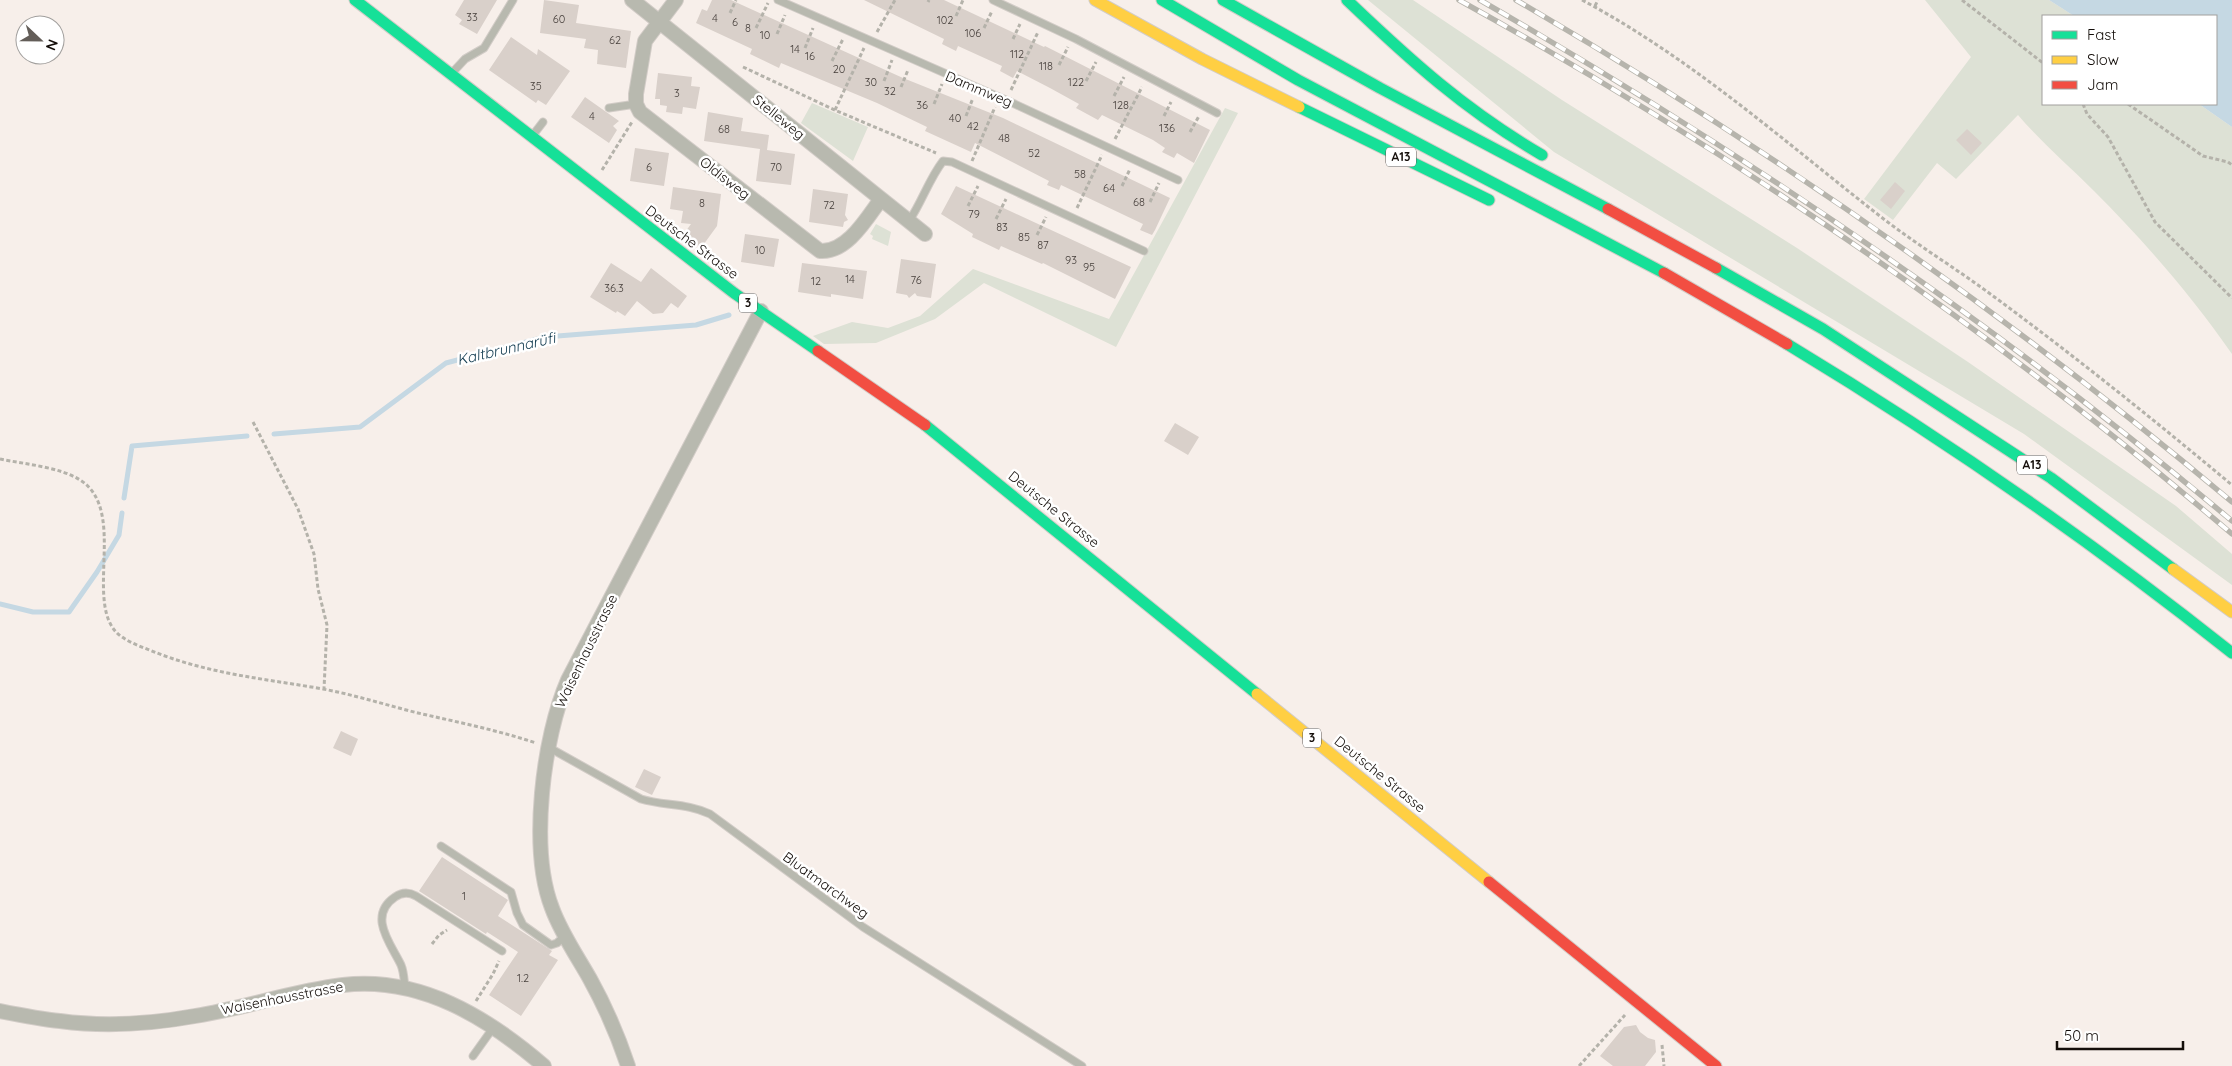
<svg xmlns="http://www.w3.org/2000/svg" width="2232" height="1066" font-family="Quicksand,sans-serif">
<rect width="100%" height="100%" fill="#f7efea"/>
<path fill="#dde1d5" d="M1368,0H1413L1562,100L1797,248L1968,362L2176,506L2232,554V585L2024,434L1554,152Z
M1925,0H2049L2074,16H2043V104H2199L2232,127V354C2191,295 2144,241 2094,191C2068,165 2041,142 2018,115L1956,179L1937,163L1893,220L1864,199L1971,57Z
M812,103L868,127L853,161L801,123Z
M1225,108L1238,113L1116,347L984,283L935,319L876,343L824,344L813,336L852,322L888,328L920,316L973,269L1109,319Z
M876,224L891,232L888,246L872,239L873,236L870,234Z"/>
<path fill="#c5d8e3" d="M2049,0H2232V127L2199,104H2216V16H2074Z"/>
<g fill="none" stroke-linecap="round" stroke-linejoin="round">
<path stroke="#c5d8e3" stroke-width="5" d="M274,434L360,427L446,363L545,337L696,325L729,315
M124,498L132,446L247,436
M0,604L33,612H69L97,572L119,535L122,513"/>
</g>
<path fill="#d9d0ca" d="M464,0H497L477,34L459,24L462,20L455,15Z
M544,0L579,5L576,23L631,31L626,68L597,64L598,50L584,48L586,39L540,33Z
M712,0H731L903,78L1003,118L1170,198L1155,230L1152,235L1140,230L1143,224L1061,185L1059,190L1047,185L1049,181L975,143L971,152L925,131L927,127L877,103L781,63L779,68L750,54L752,49L696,23L702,9L707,11Z
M864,0H944L1044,47L1045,46L1210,130L1194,163L1177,153L1174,158L1162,152L1165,148L1153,140L1102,115L1098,120L1076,108L1079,104L1050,88L1017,71L1013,78L1000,71L1002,66L958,46L956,51L942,44L944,39Z
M511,37L537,55L538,49L570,71L546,105L538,100L536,103L489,70Z
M658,73L692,77L691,86L700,87L696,109L683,107L682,114L666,112L667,106L660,105V99H655Z
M585,97L619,121L613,126L617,130L609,143L571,117Z
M708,112L743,118L741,131L769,135L767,150L795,154L791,185L756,181L760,149L704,141Z
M1967,129L1982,143L1971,155L1956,140Z
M635,148L669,153L664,186L630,181Z
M1895,182L1905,191L1891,209L1880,200Z
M956,186L1131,267L1115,299L1043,263L1042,264L1001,246L999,250L972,237L973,234L941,214Z
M673,187L721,194L717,226L701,248L683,235L691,224L681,223L683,211L670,209Z
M813,189L848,194L845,215L848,220L844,222L843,227L809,222Z
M745,234L779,239L774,267L741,262Z
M901,259L936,264L931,298L917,296L915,293L909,298L907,295L896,293Z
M611,263L641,282L651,268L687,296L678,308L671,303L663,313L653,314L637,301L625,316L617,311L616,313L590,297Z
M802,263L867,271L863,299L831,294V297L798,292Z
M1175,423L1199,437L1188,455L1164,441Z
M341,731L358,739L351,756L333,748Z
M644,769L661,777L652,795L635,787Z
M442,857L508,900L498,916L552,951L549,955L558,960L521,1016L489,995L518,952L487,932L486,934L419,891Z
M1636,1025L1640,1032L1648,1038L1655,1040L1656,1052L1645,1066H1613L1600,1056L1624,1027Z"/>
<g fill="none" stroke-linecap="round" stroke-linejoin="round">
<defs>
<path id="lane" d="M778,0L1006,100L1178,180
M993,0L1076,39L1217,113
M452,73L465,59L484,48L513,0
M609,108L636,104
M533,135L543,122
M909,221C922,202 929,179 943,161L952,162L1144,251
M548,747L641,799C664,806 687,803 710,814L863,927L1082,1066
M441,846L511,892L517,913L523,925L551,945L557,943L565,936
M405,988C404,980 404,972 401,965C391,944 367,916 395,897C402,892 409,892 416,896L502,951
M473,1056L493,1028"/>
<path id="street" d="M632,0L925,234
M676,0L645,41L636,94V104L640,112L820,251C847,253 867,218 881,199
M0,1011C20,1015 40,1019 60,1021C104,1027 151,1024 195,1016C245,1008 293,991 343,985C420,976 487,1017 544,1066
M628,1066C618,1036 605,1006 590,979C577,956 561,933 552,908C529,849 543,737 568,680L761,311"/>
<path id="fast" d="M355,0L734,293L818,351
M1162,0L1298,80L1664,273
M1223,0L1380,88L1608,209
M1347,0C1411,61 1465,110 1542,155
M1299,107L1489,200
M1716,268L1823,329L2051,478L2173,569
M1787,344C1941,437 2091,541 2232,653
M925,425L1257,694"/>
<path id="slow" d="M1095,0L1202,59L1299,107
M2173,569L2232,612
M1257,694L1489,882"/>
<path id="jam" d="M1608,209L1716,268
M1664,273L1787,344
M818,351L925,425
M1489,882L1716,1066"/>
</defs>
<use href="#lane" stroke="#d2ccc7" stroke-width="9"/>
<use href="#street" stroke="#d2ccc7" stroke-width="16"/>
<use href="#fast" stroke="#d2ccc7" stroke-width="13"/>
<use href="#slow" stroke="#d2ccc7" stroke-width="13"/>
<use href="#jam" stroke="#d2ccc7" stroke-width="13"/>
<path stroke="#b4b2aa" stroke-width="3" stroke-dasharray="4 2.5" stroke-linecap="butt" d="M1582,0C1693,59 1787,144 1885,220C1919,246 1955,268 1989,293C2072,354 2153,419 2232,485
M1962,0L2043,63
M928,2L929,0
M1595,6L1598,0
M730,13L736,0
M956,16L963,0
M756,28L768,3
M984,28L992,11
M877,32L895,0
M777,34L785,15
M1013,39L1020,24
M805,48L813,28
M832,61L843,39
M1059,65L1068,47
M743,67L837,111L936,153
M884,81L892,60
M1086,81L1096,62
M901,87L908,70
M1011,90L1038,32
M1114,96L1124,77
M934,104L942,84
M2083,104L2087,114L2108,137L2155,222L2232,298
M2128,104L2203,156L2228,162L2232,165
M835,110L864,48
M966,116L973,98
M1164,116L1171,102
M1190,132L1199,116
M1115,139L1142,87
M972,161L995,107
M602,170L632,122
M1122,186L1130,169
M1150,202L1159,183
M968,206L978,186
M1077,208L1102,155
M996,219L1006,199
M1037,235L1046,217
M253,422L298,509L314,554L318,589L327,625L324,689
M0,459C24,464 60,467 80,480C130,511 80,609 122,637C132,644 145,648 157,653C211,674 266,679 323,689C355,695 386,705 418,713C457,722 497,730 536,743
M432,944L439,935L447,930
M476,1001L493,974L499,961
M1662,1045L1664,1066
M1579,1066L1625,1015"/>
<use href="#lane" stroke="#b8b9af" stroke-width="7"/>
<use href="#street" stroke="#b8b9af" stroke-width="14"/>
<use href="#fast" stroke="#16e098" stroke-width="11"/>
<use href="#slow" stroke="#ffcf43" stroke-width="11"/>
<use href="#jam" stroke="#f24e42" stroke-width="11"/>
<defs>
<path id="rail" d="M1459,0C1733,152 1994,331 2232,534
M1480,0C1745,153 1998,324 2232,521
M1516,0C1768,147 2008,314 2232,502"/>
</defs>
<use href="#rail" stroke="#b6b4ac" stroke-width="5.5"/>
<use href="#rail" stroke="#fff" stroke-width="4" stroke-dasharray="11" stroke-linecap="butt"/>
</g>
<g text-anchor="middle" stroke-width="5" stroke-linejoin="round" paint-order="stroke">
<g font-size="11" fill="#453e3a">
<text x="472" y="21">33</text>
<text x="715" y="22">4</text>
<text x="559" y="23">60</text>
<text x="945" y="24">102</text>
<text x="735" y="26">6</text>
<text x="748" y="32">8</text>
<text x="973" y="37">106</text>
<text x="765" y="39">10</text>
<text x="615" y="44">62</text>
<text x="795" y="53">14</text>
<text x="1017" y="58">112</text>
<text x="810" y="60">16</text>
<text x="1046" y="70">118</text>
<text x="839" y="73">20</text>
<text x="871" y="86">30</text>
<text x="1076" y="86">122</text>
<text x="536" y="90">35</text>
<text x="890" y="95">32</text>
<text x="677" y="97">3</text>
<text x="922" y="109">36</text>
<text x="1121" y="109">128</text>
<text x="592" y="120">4</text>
<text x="955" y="122">40</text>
<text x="973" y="130">42</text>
<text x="1167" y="132">136</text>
<text x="724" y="133">68</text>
<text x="1004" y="142">48</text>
<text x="1034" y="157">52</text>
<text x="649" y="171">6</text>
<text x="776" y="171">70</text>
<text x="1080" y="178">58</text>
<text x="1109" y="192">64</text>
<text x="1139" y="206">68</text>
<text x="702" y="207">8</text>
<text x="829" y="209">72</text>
<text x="974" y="218">79</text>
<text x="1002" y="231">83</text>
<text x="1024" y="241">85</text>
<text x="1043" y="249">87</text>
<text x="760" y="254">10</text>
<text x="1071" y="264">93</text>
<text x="1089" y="271">95</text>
<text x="850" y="283">14</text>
<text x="916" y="284">76</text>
<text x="816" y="285">12</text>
<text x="614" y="292">36.3</text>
<text x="464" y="900">1</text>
<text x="523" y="982">1.2</text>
</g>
<g fill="#fff" stroke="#5a5654" stroke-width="1">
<rect x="1386" y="147.5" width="30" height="19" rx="4"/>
<rect x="739" y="293.5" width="18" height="19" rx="4"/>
<rect x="2017" y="455.5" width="30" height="19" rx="4"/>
<rect x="1303" y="728.5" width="18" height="19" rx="4"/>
</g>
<g font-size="12" font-weight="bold" fill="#140e0a">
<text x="1401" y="161">A13</text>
<text x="748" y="307">3</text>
<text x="2032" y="469">A13</text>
<text x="1312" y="742">3</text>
</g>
<g font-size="14" fill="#140e0a" stroke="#fff">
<text transform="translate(979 89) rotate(23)" y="5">Dammweg</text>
<text transform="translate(779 117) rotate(39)" y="5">Stelleweg</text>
<text transform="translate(725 178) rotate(38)" y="5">Oldisweg</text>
<text transform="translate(692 242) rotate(37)" y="5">Deutsche Strasse</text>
<text transform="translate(1054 509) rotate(39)" y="5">Deutsche Strasse</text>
<text transform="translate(586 651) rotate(-64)" y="5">Waisenhausstrasse</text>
<text transform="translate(1380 774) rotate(39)" y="5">Deutsche Strasse</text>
<text transform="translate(826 885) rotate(36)" y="5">Bluatmarchweg</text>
<text transform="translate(282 998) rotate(-11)" y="5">Waisenhausstrasse</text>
</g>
<g font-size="15" font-style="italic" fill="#0d374c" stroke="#fff">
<text transform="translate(506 349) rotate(-13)" y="5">Kaltbrunnarüfi</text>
</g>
</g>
<rect x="2042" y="15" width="175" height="90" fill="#ffffff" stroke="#a19f9d"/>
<rect x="2052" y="31" width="25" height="8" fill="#16e098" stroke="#a19f9d"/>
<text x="2087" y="40" font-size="15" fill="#140e0a">Fast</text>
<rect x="2052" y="56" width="25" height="8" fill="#ffcf43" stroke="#a19f9d"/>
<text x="2087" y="65" font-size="15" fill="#140e0a">Slow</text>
<rect x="2052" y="81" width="25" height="8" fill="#f24e42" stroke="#a19f9d"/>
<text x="2087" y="90" font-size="15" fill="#140e0a">Jam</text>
<g transform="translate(40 40) rotate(112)"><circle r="24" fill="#ffffff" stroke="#a19f9d"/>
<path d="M0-4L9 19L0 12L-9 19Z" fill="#635d58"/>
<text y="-8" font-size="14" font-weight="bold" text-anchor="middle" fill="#140e0a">N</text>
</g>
<path d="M2057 1041v8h126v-8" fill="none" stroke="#140e0a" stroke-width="2.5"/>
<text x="2064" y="1041" font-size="15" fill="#140e0a" stroke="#ffffff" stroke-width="4" paint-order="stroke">50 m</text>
</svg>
